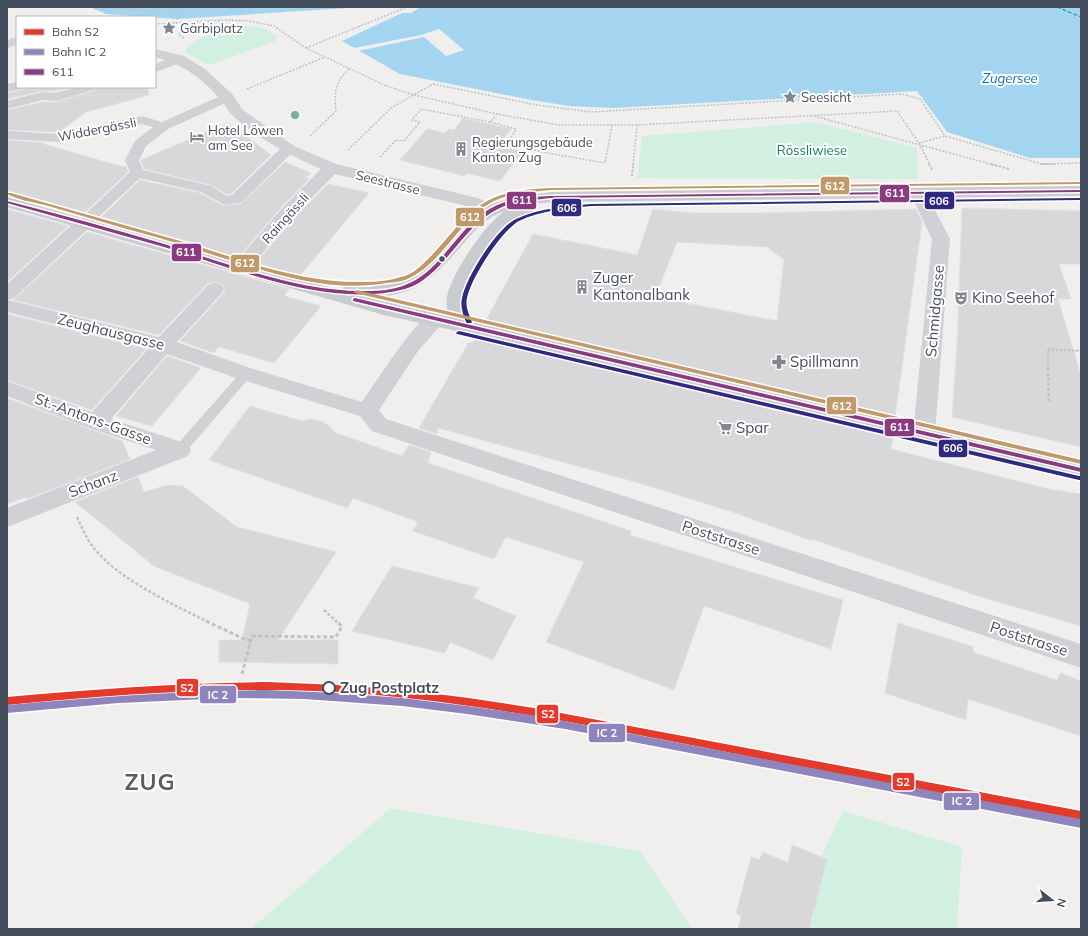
<svg xmlns="http://www.w3.org/2000/svg" width="1088" height="936" font-family="Mulish,sans-serif">
<rect width="100%" height="100%" fill="#f0efee"/>
<path fill="#d2f0e1" d="M235,26C254,26 262,25 278,37L274,42L209,65L186,53V47L198,39Z
M815,122L917,148L918,179L637,178L642,136Z
M391,808L640,851L692,929H256L253,927Z
M843,811L962,847L957,929H786Z"/>
<path fill="#a4d5f0" d="M90,7H365L177,19L106,14Z
M421,7H1081V158H1030L947,132L917,91L613,108L569,106L532,100L400,74L342,41L402,13H411Z"/>
<path fill="#f0efee" d="M439,29L464,50L446,56L424,37L358,51L354,48L421,35Z"/>
<g fill="none" stroke-linecap="round" stroke-linejoin="round">
<path stroke="#0473b0" stroke-width="1" stroke-dasharray="3.5 2.5" stroke-linecap="butt" d="M1057,7L1081,17"/>
</g>
<path fill="#d8d8da" stroke="#e1e0e1" fill-rule="evenodd" d="M24,87H71L55,91H43L7,99V93L21,90Z
M96,87H148L149,95L86,112L59,132L7,130V110L43,102H56L93,91Z
M463,118L511,129L502,140L506,141L502,146L523,151L500,181L466,173L465,176L400,160L427,129L445,133L449,129L454,130Z
M228,123L271,155L231,194H227L211,185L144,169L141,160Z
M7,140L45,143L44,144L123,167L126,166L128,172L81,216L7,196Z
M285,162L311,173L305,178L309,179L284,204L236,260L97,221L140,180L200,193L224,206L242,203Z
M328,184L369,193L299,277L254,265L298,214Z
M962,208L1081,211V264H1059L1071,299H1058L1081,376V447L952,417L957,346Z
M7,209L68,226L7,282Z
M653,209L689,213H759L916,209L922,222L895,417L485,322L533,234L637,255ZM677,242L767,247L784,260L777,321L655,297Z
M87,232L289,289L284,296L321,306L274,363L219,347L214,353L180,341L223,294L225,290L223,284L215,282L207,284L159,335L13,300Z
M7,314L146,349L92,410L7,380Z
M476,337L893,436L891,449L1049,489L1081,494V626L978,596L812,539V541L733,512L632,481L438,428L437,434L419,428L469,342L473,343Z
M167,356L201,368L152,426L116,416Z
M7,398L122,441L130,459L27,499L26,497L7,504Z
M250,406L302,421L310,419L324,422L336,433L402,456L409,445L431,452L428,463L631,531L630,535L843,600L831,649L704,606L674,690L546,642L584,562L506,537L494,559L413,531L418,522L353,498L347,508L209,460Z
M138,477L144,492L168,485L183,486L237,527L336,552L278,640H338V664L219,662V640H242L250,604L154,566L75,502Z
M392,566L479,588L473,598L516,616L493,660L450,642L445,653L352,631Z
M898,623L974,647L973,652L1057,680L1061,673L1081,681V736L968,699L966,720L885,693Z
M792,845L827,859L809,929H738L741,916L736,913L751,857L759,860L763,852L788,863Z"/>
<g fill="none" stroke-linecap="round" stroke-linejoin="round">
<path stroke="#b9c6c4" stroke-width="1.5" stroke-dasharray="2 1.5" stroke-linecap="butt" d="M102,7L182,14
M95,9L97,7
M177,19L188,7
M155,24L226,20L249,21L274,26L306,48L384,85L414,95L497,114L559,125H637L897,111L919,143L945,136L1042,164L1081,163
M184,38L179,35L186,24
M306,48L407,7
M247,89L325,57
M814,116L994,165
M490,122L516,129L508,143L542,152L605,163L612,126
M310,136L336,111C334,92 335,82 349,69
M919,143L930,165
M348,150L391,108L433,84L537,105L591,112L902,94L920,99L945,136
M380,157L396,140L404,141L420,122L412,120L421,109L490,122L496,115
M633,165L637,125"/>
<path stroke="#b9c6c4" stroke-width="2" stroke-dasharray="2.5 1.5" stroke-linecap="butt" d="M929,164L933,171
M991,164L1009,169
M1041,164H1054
M632,176L633,164
M1048,369V349L1081,351"/>
<path stroke="#b9c6c4" stroke-width="2.5" stroke-dasharray="3 2" stroke-linecap="butt" d="M1048,368L1049,403
M77,517C82,527 86,538 93,547C119,580 171,603 208,622
M324,610L337,622"/>
<path stroke="#b9c6c4" stroke-width="3" stroke-dasharray="4 2.5" stroke-linecap="butt" d="M206,621L246,640H251
M242,674L252,636L336,637L342,626L336,621"/>
<path fill="#cfd1d4" fill-rule="evenodd" d="M246,370L250,371L252,374L250,377L185,453L180,455L175,453L174,450L175,447L242,371Z"/>
<path fill="#cfd1d4" fill-rule="evenodd" d="M179,55L185,59L183,62L155,72V64Z
M17,82V87H23L21,89L7,92V84Z
M76,87H95L93,90L56,101L43,100L7,109V101L43,92L55,93Z
M227,93L232,94L233,97L232,100L168,129L146,146L139,160L143,170L211,186L227,196L232,195L283,146H293L295,149L293,152L242,202L225,205L201,192L140,178L89,226H79L77,223L79,220L130,172L125,160L135,141L153,127L142,124L59,142L7,139V131L59,134L142,116L162,122Z"/>
<path fill="#cfd1d4" fill-rule="evenodd" d="M17,37V45L7,48V40Z
M155,49L184,56L205,69L232,94L243,110L294,146L336,164L478,198L496,206L499,210L496,214L490,215L466,206L335,174L297,213L246,272L240,274L234,272L231,268L234,264L285,205L321,169C289,155 260,140 234,117C228,112 226,105 221,100C202,78 183,64 155,57Z
M918,188L924,189L926,193L950,239L935,434L932,440L924,442L916,440L913,434L932,239L910,193L912,189Z
M84,218L90,219L93,223L90,227L14,298L8,300L159,337L208,285L215,283L222,285L224,289L222,293L177,342L253,369L362,402C374,385 414,322 429,315C433,313 436,314 441,315L444,320L441,325L418,351L379,410L386,419L1081,644V668L372,431L360,416L239,379L167,354L111,419L188,444L191,450L188,456L7,527V508L156,450L89,428L7,396V381L92,412L149,348L7,312V284L78,219Z"/>
<path fill="#c8cbd0" fill-rule="evenodd" d="M1081,186V196L551,202L534,204L537,208C532,215 522,214 515,219C497,231 467,277 465,299C465,306 467,314 469,320L1081,461V479L461,332L384,315L7,207V197L342,291L344,287C365,281 386,288 407,277C423,269 435,253 447,240C483,200 500,199 551,192ZM505,211C486,222 450,276 447,297C446,304 447,310 449,316L365,297C415,298 433,278 464,243C476,229 487,217 505,211Z"/>
<defs>
<path id="bus-1" d="M1081,190V192L551,198C533,200 514,201 498,209C462,226 442,279 405,289C330,309 236,269 164,247C112,232 59,218 7,203V201C59,214 110,228 161,243C227,263 297,292 366,291C379,291 393,290 405,285C443,271 458,224 495,206C512,198 532,197 551,196Z
M355,298L1081,468V472L353,301V299Z"/>
<path id="bus-2" d="M1081,198V200L591,206C567,209 541,210 519,221C501,231 471,278 467,298C465,306 469,315 472,322L471,323H467L466,322C463,315 460,306 462,298C466,277 497,228 516,219C540,208 566,206 591,204Z
M459,331L1079,476H1081V480H1079L457,334L456,333L457,332Z"/>
<path id="bus-3" d="M1081,182V184L551,190C531,192 510,193 492,202C458,221 441,266 405,280C399,282 393,282 387,283C325,294 262,270 204,252C177,243 150,235 123,228C97,220 71,213 45,205C32,202 18,200 7,194V193H11C66,209 122,224 177,240C237,258 298,283 362,282C375,282 389,281 401,277C411,275 419,268 426,261C447,241 463,214 489,200C508,190 530,189 551,188Z
M357,290L1081,460V464L355,293L354,292Z"/>
</defs>
<use href="#bus-1" stroke="#fff" stroke-width="3"/>
<use href="#bus-2" stroke="#fff" stroke-width="3"/>
<use href="#bus-3" stroke="#fff" stroke-width="3"/>
<use href="#bus-1" fill="#8a3a80" fill-rule="evenodd"/>
<use href="#bus-2" fill="#2f2a7f" fill-rule="evenodd"/>
<use href="#bus-3" fill="#c09a6a" fill-rule="evenodd"/>
<defs>
<path id="rail-1" d="M268,682L338,685L404,690L469,698L534,708L1081,811V821C954,796 827,772 701,747C581,724 461,700 339,692C228,686 117,694 7,705V697C94,689 181,683 268,682Z"/>
<path id="rail-2" d="M267,690L337,693L402,698L467,706L532,715L1080,819L1081,820V828L565,729L467,714L402,706L304,699L230,698L119,703L7,713V705H8C94,697 180,691 267,690Z"/>
</defs>
<use href="#rail-1" stroke="#fff" stroke-width="3"/>
<use href="#rail-2" stroke="#fff" stroke-width="3"/>
<use href="#rail-1" fill="#e33a2b" fill-rule="evenodd"/>
<use href="#rail-2" fill="#9084bd" fill-rule="evenodd"/>
</g>
<circle fill="#75b39d" cx="295" cy="115" r="4"/>
<defs>
<symbol id="sight-bare" viewBox="-9 -9 18 18"><path d="M0-6L1.8-2.2L6-1.7L2.9 1.2L3.7 5.4L0 3.3L-3.7 5.4L-2.9 1.2L-6-1.7L-1.8-2.2Z" fill="#81868f" stroke="#fff" stroke-width="2.5" paint-order="stroke"/></symbol>
<symbol id="hotel-bare" viewBox="-9 -9 18 18"><path d="M-6-4.5h1.5V1H6V5H4.5V3h-9V5H-6ZM-4 0a1.8 1.8 0 1 1 3.6 0ZM.5 0V-2.5h3Q6-2.5 6 0Z" fill="#81868f" stroke="#fff" stroke-width="2.5" paint-order="stroke"/></symbol>
<symbol id="building-bare" viewBox="-9 -9 18 18"><path d="M-4-6H4V6H1V3H-1V6H-4ZM-2.5-4.3h1.7v1.8h-1.7ZM.8-4.3h1.7v1.8H.8ZM-2.5-1h1.7V.8h-1.7ZM.8-1h1.7V.8H.8Z" fill="#81868f" stroke="#fff" stroke-width="2.5" paint-order="stroke"/></symbol>
<symbol id="theatre-bare" viewBox="-9 -9 18 18"><path d="M-5-5.5Q0-4 5-5.5V0Q5 5 0 6Q-5 5-5 0ZM-3.3-2.5H-1v1.5H-3.3ZM1-2.5H3.3v1.5H1ZM-2.8 1Q0 5.5 2.8 1Z" fill="#81868f" stroke="#fff" stroke-width="2.5" paint-order="stroke"/></symbol>
<symbol id="pharmacy-bare" viewBox="-9 -9 18 18"><path d="M-2-6h4v4h4v4h-4v4h-4v-4h-4v-4h4Z" fill="#81868f" stroke="#fff" stroke-width="2.5" paint-order="stroke"/></symbol>
<symbol id="supermarket-bare" viewBox="-9 -9 18 18"><path d="M-6-5.5h2.5l.6 2H6L4.5 2H-2.5L-4.4-4H-6ZM-1.5 3.2a1.3 1.3 0 1 0 .1 0ZM3 3.2a1.3 1.3 0 1 0 .1 0Z" fill="#81868f" stroke="#fff" stroke-width="2.5" paint-order="stroke"/></symbol>
</defs>
<g fill-rule="evenodd">
<use href="#sight-bare" x="159" y="18" width="20" height="20"/>
<use href="#sight-bare" x="780" y="87" width="20" height="20"/>
<use href="#hotel-bare" x="187" y="127" width="20" height="20"/>
<use href="#building-bare" x="451" y="139" width="20" height="20"/>
<use href="#building-bare" x="572" y="277" width="20" height="20"/>
<use href="#theatre-bare" x="951" y="288" width="20" height="20"/>
<use href="#pharmacy-bare" x="769" y="352" width="20" height="20"/>
<use href="#supermarket-bare" x="715" y="418" width="20" height="20"/>
</g>
<circle fill="#454e5c" stroke="#fff" stroke-width="1.5" cx="442" cy="259" r="3.5"/>
<circle fill="#fff" stroke="#454e5c" stroke-width="2" cx="329" cy="688" r="6"/>
<g text-anchor="middle" stroke-width="4" stroke-linejoin="round" paint-order="stroke">
<g font-size="13" fill="#454e5c" stroke="#fff" text-anchor="start">
<text x="180" y="33">Gärbiplatz</text>
<text x="801" y="102">Seesicht</text>
<text x="208" y="135">Hotel Löwen<tspan x="208" dy="15">am See</tspan></text>
<text x="472" y="147">Regierungsgebäude<tspan x="472" dy="15">Kanton Zug</tspan></text>
</g>
<g font-size="13" font-style="italic" fill="#0473b0" stroke="#fff">
<text x="1010" y="83">Zugersee</text>
</g>
<g font-size="13" fill="#454e5c" stroke="#fff">
<text transform="translate(97 129) rotate(-11)" y="5">Widdergässli</text>
<text transform="translate(388 182) rotate(14)" y="5">Seestrasse</text>
<text transform="translate(285 218) rotate(-48)" y="5">Raingässli</text>
</g>
<g font-size="13" fill="#11825a" stroke="#fff">
<text x="812" y="155">Rössliwiese</text>
</g>
<g font-size="15" fill="#454e5c" stroke="#fff" text-anchor="start">
<text x="593" y="283">Zuger<tspan x="593" dy="17">Kantonalbank</tspan></text>
<text x="972" y="303">Kino Seehof</text>
<text x="790" y="367">Spillmann</text>
<text x="736" y="433">Spar</text>
</g>
<g font-size="15" fill="#454e5c" stroke="#fff">
<text transform="translate(935 311) rotate(-85)" y="5">Schmidgasse</text>
<text transform="translate(111 332) rotate(14)" y="5">Zeughausgasse</text>
<text transform="translate(93 419) rotate(20)" y="5">St.-Antons-Gasse</text>
<text transform="translate(93 484) rotate(-21)" y="5">Schanz</text>
<text transform="translate(721 538) rotate(18)" y="5">Poststrasse</text>
<text transform="translate(1029 639) rotate(18)" y="5">Poststrasse</text>
</g>
<g font-size="15" font-weight="bold" fill="#454e5c" stroke="#fff" text-anchor="start">
<text x="340" y="693">Zug Postplatz</text>
</g>
<g font-size="23" font-weight="bold" letter-spacing="1" fill="#5a5d63" stroke="#fff">
<text x="150" y="790">ZUG</text>
</g>
</g>
<g stroke="#fff" stroke-width="1.5">
<rect x="820" y="176" width="30" height="19" rx="4" fill="#c09a6a"/>
<rect x="879" y="184" width="31" height="19" rx="4" fill="#8a3a80"/>
<rect x="506" y="191" width="31" height="19" rx="4" fill="#8a3a80"/>
<rect x="924" y="191" width="31" height="19" rx="4" fill="#2f2a7f"/>
<rect x="551" y="198" width="31" height="19" rx="4" fill="#2f2a7f"/>
<rect x="455" y="207" width="30" height="20" rx="4" fill="#c09a6a"/>
<rect x="171" y="243" width="31" height="19" rx="4" fill="#8a3a80"/>
<rect x="230" y="254" width="30" height="19" rx="4" fill="#c09a6a"/>
<rect x="826" y="396" width="31" height="19" rx="4" fill="#c09a6a"/>
<rect x="884" y="418" width="31" height="19" rx="4" fill="#8a3a80"/>
<rect x="938" y="439" width="30" height="19" rx="4" fill="#2f2a7f"/>
<rect x="176" y="678" width="23" height="19" rx="4" fill="#e33a2b"/>
<rect x="199" y="685" width="38" height="19" rx="4" fill="#9084bd"/>
<rect x="536" y="704" width="23" height="20" rx="4" fill="#e33a2b"/>
<rect x="588" y="723" width="38" height="20" rx="4" fill="#9084bd"/>
<rect x="892" y="772" width="23" height="19" rx="4" fill="#e33a2b"/>
<rect x="943" y="792" width="37" height="19" rx="4" fill="#9084bd"/>
</g>
<g font-size="11" text-anchor="middle" font-weight="bold" fill="#fff">
<text x="835" y="190">612</text>
<text x="895" y="197">611</text>
<text x="522" y="204">611</text>
<text x="939" y="205">606</text>
<text x="567" y="212">606</text>
<text x="470" y="221">612</text>
<text x="186" y="256">611</text>
<text x="245" y="267">612</text>
<text x="842" y="410">612</text>
<text x="900" y="431">611</text>
<text x="953" y="452">606</text>
<text x="187" y="692">S2</text>
<text x="218" y="699">IC 2</text>
<text x="548" y="718">S2</text>
<text x="607" y="737">IC 2</text>
<text x="903" y="786">S2</text>
<text x="962" y="805">IC 2</text>
</g>
<rect width="1088" height="936" fill="none" stroke="#454e5c" stroke-width="16"/>
<rect x="16" y="16" width="140" height="72" fill="#ffffff" stroke="#b5b8be"/>
<rect x="24" y="29" width="20" height="6" fill="#e33a2b" stroke="#b5b8be"/>
<text x="52" y="36" font-size="12" fill="#454e5c">Bahn S2</text>
<rect x="24" y="49" width="20" height="6" fill="#9084bd" stroke="#b5b8be"/>
<text x="52" y="56" font-size="12" fill="#454e5c">Bahn IC 2</text>
<rect x="24" y="69" width="20" height="6" fill="#8a3a80" stroke="#b5b8be"/>
<text x="52" y="76" font-size="12" fill="#454e5c">611</text>
<g transform="translate(1052 900) rotate(107)" stroke="#ffffff" stroke-width="3" paint-order="stroke">
<path d="M0-3L7 15L0 10L-7 15Z" fill="#454e5c"/>
<text y="-6" font-size="11" font-weight="bold" text-anchor="middle" fill="#454e5c">N</text>
</g>
</svg>
